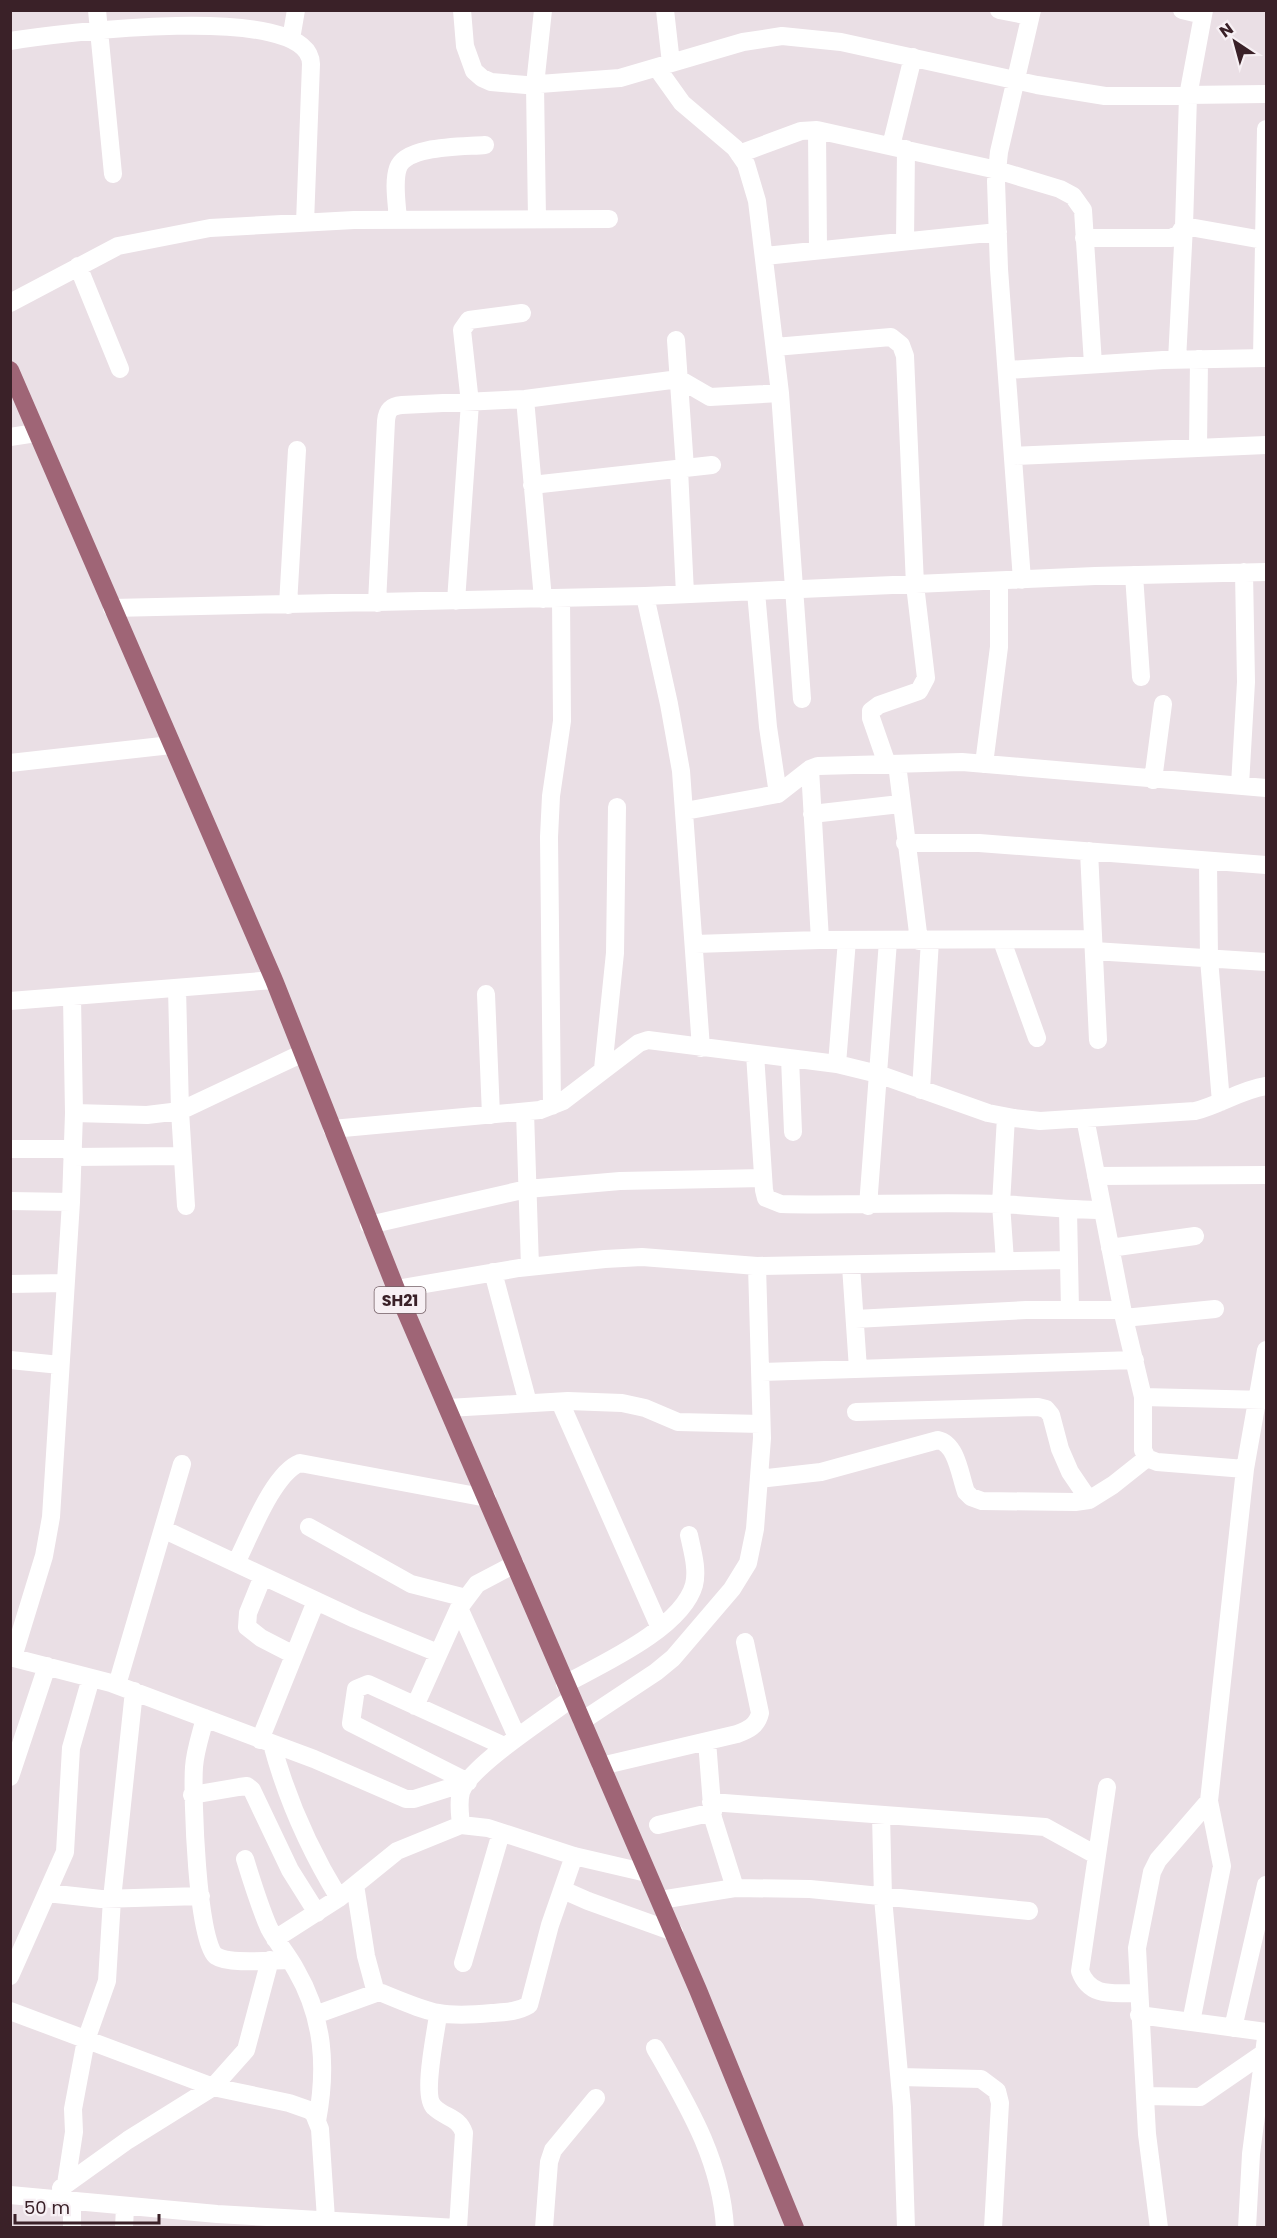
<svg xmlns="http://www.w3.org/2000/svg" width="1277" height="2238" font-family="Poppins,sans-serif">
<rect width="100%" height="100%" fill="#eadfe5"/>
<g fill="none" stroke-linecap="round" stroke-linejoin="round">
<path stroke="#fff" stroke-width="18" d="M97,10L113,174
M462,10L465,46L474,71L482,78L491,82L526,85L620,78L743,42L782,36L841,42L1037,85L1105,96L1266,94
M665,10L671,63
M999,10L1030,16
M1182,10L1203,15
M291,39L296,10
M10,41C54,34 310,0 311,64L305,223
M657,68L682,103L735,148L746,164L757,201L780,393L802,699
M817,130L818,250
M891,146L913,57
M739,154L801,131L817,130L997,170L1060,189L1073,196L1083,210L1093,364
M537,219L535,85L543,10
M398,220C397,204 393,182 398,168C406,145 465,147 485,145
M1084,238H1171L1179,234L1184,226L1188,96L1204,10
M905,241L906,149
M765,256L998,232
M78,266L120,369
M10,303L118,246L210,228L354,220L609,219
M676,340L685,468
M775,347L891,337L901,345L905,356L915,585L926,678L919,691L879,705L871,711V718L887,764
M1262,358L1266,129
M1177,360L1184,226L1263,240
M1007,370L1163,360L1266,358
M525,399L543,599
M10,437L36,433
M1198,448L1199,359
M1013,456L1266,445
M679,469L685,594
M532,485L712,465
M1134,575L1141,677
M1022,580L999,269L996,181L999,152L1032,10
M756,592L768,727L778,794
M645,596L669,704L681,771L701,1048
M456,601L470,403L462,330L469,320L522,313
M377,603L386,421C387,410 391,406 402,405L525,399L679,379L710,397L780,393
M288,605L297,450
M112,608L645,596L1095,576L1266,572
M10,763L171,745
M897,764L919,941
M984,764L999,647V581
M810,769L820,940
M1153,780L1163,704
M1240,785L1246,682L1244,572
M685,811L778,794L810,769L818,766L962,762L1266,788
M812,814L900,804
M905,843H979L1266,865
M1089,851L1098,1040
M1208,861L1209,959L1221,1102
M1002,941L1037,1038
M695,944L820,940L1093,939
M1094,951L1266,962
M177,988L180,1111L186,1206
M486,994L491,1115
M10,1001L274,980
M755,1054L764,1190L766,1198L781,1204C854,1206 928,1201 1002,1204C1036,1206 1069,1210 1103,1210
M790,1058L793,1132
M837,1064L847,940
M603,1069L615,953L617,807
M921,1090L930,940
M552,1106L549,837L551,796L562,721L561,598
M525,1112L530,1267
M74,1113L147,1115L180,1111L303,1053
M1085,1118L1124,1318L1143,1397V1450L1147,1458L1157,1462L1245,1469
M332,1129L540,1110L563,1101L639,1043L648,1040L837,1064L878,1074L988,1113L1014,1118L1040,1121L1195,1111C1220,1105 1240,1090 1266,1086
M10,1149H72
M72,1157L183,1156
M1096,1176L1266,1175
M10,1201L71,1202
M868,1206L888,941
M1068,1210L1070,1310
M369,1225L527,1189L620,1181L763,1178
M1110,1248L1195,1236
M1005,1261L1001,1204L1006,1117
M851,1266L858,1369
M493,1272L528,1403
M10,1284L65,1283
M396,1289L519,1268L605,1259L642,1257L757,1266L1068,1260
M1124,1318L1215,1309
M855,1319L1026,1310H1122
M10,1360L60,1365
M760,1372L1135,1360
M1143,1397L1266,1400
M560,1402L660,1628
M448,1408L568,1401L622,1403L645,1408L678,1422L761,1424
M856,1412L1038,1407L1046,1409L1051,1415L1060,1449L1070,1472L1089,1500
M759,1479L821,1472L938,1440C957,1444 960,1476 966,1492L971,1497L982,1501L1075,1502L1089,1500L1113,1485L1147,1458
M309,1527L411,1584L466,1598
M165,1530L355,1619L438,1653
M236,1563C249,1538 273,1473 300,1463L487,1498
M263,1576L248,1613L247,1627L261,1638L294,1655
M459,1608L517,1737
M10,1657L111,1683L314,1759L406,1799H414L468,1782
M13,1657L44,1556L51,1517L71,1202L74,1113L72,997
M565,1684C602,1664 682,1628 694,1585C698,1569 692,1550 689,1535
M117,1685L182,1464
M415,1706L459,1608L477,1584L515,1564
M205,1718C201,1734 195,1751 194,1767C192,1794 197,1943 216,1956C229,1965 272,1960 289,1960
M582,1721L656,1672L673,1658L732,1589L748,1563L755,1529L762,1438L757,1266
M260,1740L316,1601
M707,1741L713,1818L735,1888
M272,1744C287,1800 309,1849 339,1898
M601,1766L737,1734C748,1730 757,1726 760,1713L745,1642
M10,1777L47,1666
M468,1782L351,1723L356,1689L368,1684L504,1746
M1107,1787L1080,1971C1090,1998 1113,1993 1138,1993
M192,1795L239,1787L247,1786L252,1790L290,1870L317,1913
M711,1802L1045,1827L1096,1855
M881,1815L883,1898L902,2107L906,2228
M461,1825C460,1814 458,1803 461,1792C469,1767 548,1716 571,1699
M658,1825L713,1812
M245,1859C252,1882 259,1905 269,1928C277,1943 288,1955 296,1970C324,2018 327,2068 317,2121
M355,1885L366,1956L376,1993
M563,1890L588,1901L674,1932
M47,1893L101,1899L201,1896
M660,1900L735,1888L810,1889L1029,1911
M275,1939L339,1898L397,1851L461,1825L488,1828L574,1856L647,1873
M463,1963L501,1833
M10,1976L65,1852L71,1748L91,1678
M10,2011L213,2087L289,2103L309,2110L314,2114L320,2129L326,2219
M315,2015L376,1993H382C431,2013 439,2018 492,2013C506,2012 517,2012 529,2005L550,1925L574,1856
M438,2015C436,2032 422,2096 434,2107C445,2118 459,2117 464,2133L458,2228
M1139,2015L1266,2032
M1191,2022L1222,1866L1209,1801
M1233,2028L1266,1885
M655,2048C688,2106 721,2160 725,2228
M900,2077L981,2079L997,2091L1000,2103L993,2228
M1145,2096L1200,2097L1264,2053
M66,2184L74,2132L73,2109L86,2040L107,1981L112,1899L134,1691
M61,2188L128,2140L213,2087L246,2050L270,1960
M10,2195L217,2214L457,2228
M72,2202V2228
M124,2228L125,2207
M544,2228L549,2162L553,2150L596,2098
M1159,2228L1147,2134L1137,1948L1152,1872L1158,1860L1209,1801L1245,1469L1266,1350
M1247,2228L1251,2154L1266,2038"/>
<path stroke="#9f6576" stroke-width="18" d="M10,370L274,980L396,1289L698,1990L795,2228"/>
</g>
<g text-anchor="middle" stroke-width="6" stroke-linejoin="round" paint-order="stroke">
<rect fill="#f7f0f4" stroke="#735f65" stroke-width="1.5" x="374.5" y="1287" width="51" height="26" rx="4.5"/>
<g font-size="16" font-weight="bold" fill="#3a2128">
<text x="400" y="1306">SH21</text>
</g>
</g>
<rect width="1277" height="2238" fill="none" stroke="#3a2128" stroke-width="24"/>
<g transform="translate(1235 42) rotate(324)" stroke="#f7f0f4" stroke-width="4.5" paint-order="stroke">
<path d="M0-4.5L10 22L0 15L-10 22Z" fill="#3a2128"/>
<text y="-9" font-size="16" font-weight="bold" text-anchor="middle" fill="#3a2128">N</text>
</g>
<path d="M15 2214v9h144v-9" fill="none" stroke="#3a2128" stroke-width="3"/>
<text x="24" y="2214" font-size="18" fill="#3a2128" stroke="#f7f0f4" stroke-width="4.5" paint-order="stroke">50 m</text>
</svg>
